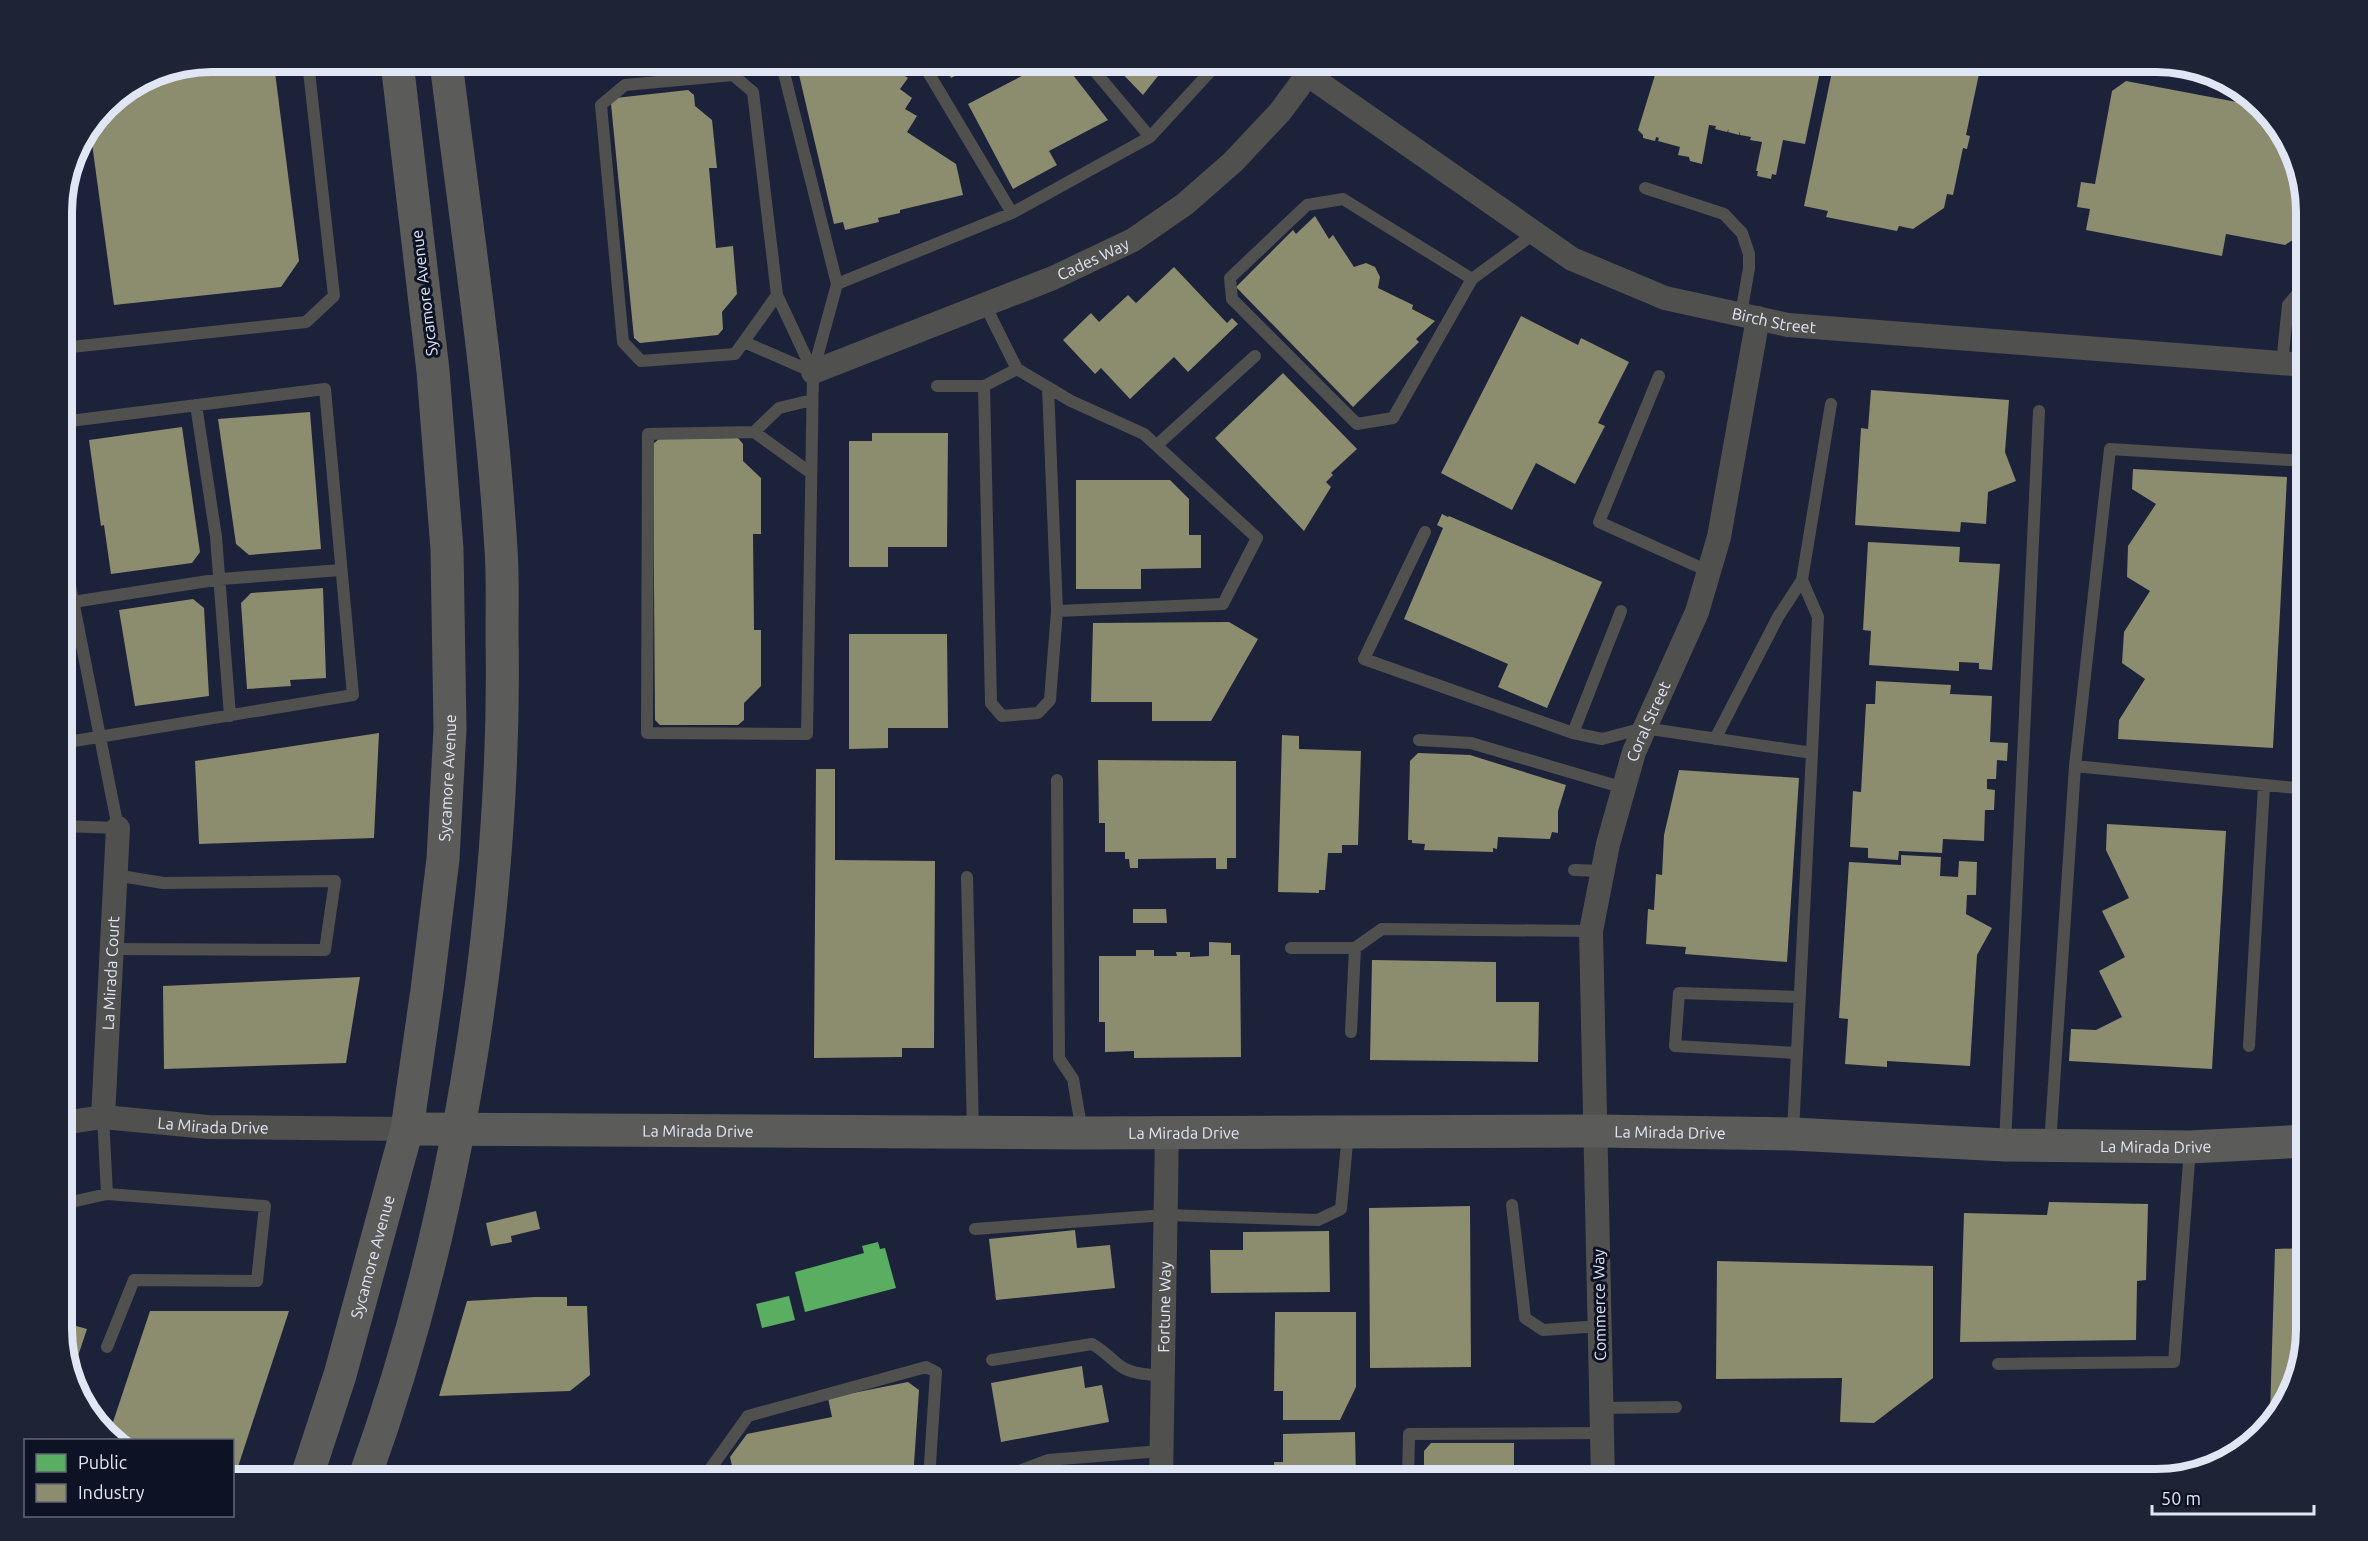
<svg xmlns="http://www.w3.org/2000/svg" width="2368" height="1541" font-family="Ubuntu,sans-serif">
<rect width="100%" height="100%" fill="#1c1f29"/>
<path fill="#1c2239" d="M212,62H2156L2239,87L2287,137L2306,211V1330L2281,1412L2231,1460L2157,1479H233L232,1440H115L82,1405L62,1339V202L73,154L106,105L155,73Z"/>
<path fill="#5aae61" d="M878,1242L880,1249L885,1248L896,1288L805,1312L795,1272L864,1253L862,1246Z
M789,1296L795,1320L762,1328L756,1304Z"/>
<path fill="#8c8c6e" d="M212,62H293L294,70L275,72L299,261L281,287L114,305L90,129L106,105L155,73Z
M796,62H901L896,70L908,78L900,89L912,98L905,109L917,116L907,132L956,164L963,195L900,210V213L878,218L879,222L845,230L843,222L834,224Z
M942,62H981L951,78Z
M1049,62L1066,66L1108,120L1049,151L1057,165L1013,189L968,104Z
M1111,62H1169L1143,95Z
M1659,62H1822L1805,144L1783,140L1776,175L1772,174L1771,179L1757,176L1758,171H1756L1762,142L1750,140L1751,137L1740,135L1739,131V135L1728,132L1729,129L1727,132L1715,129L1716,126L1709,125L1702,164L1690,161L1689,157L1678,155L1680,147L1658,141L1659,138L1656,137L1655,141L1643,138V135L1638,130Z
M1834,62H1971L1979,74L1966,135L1970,136L1967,149L1963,148L1953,195L1947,194L1944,208L1913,229L1899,226L1897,231L1826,217L1828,211L1804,206Z
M2071,62H2093L2092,68L2070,65Z
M2126,81L2258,106L2287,137L2306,211L2304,233L2285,245L2226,234L2222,256L2086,230L2090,209L2077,207L2081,182L2095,184L2112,91Z
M688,90L694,95L695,106L712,120L717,168H709L716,248L733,246L737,294L722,312L723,329L718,335L640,343L634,338L611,104L615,98Z
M1315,216L1329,239L1333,235L1354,267L1366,263L1375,267L1380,277L1378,288L1413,305L1412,309L1435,321L1416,339L1419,342L1353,407L1236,287L1293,230L1296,234Z
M1174,267L1227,323L1232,318L1238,324L1188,372L1174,357L1130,399L1101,368L1095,374L1063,340L1091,313L1099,322L1128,295L1136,303Z
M1521,316L1578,345L1581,338L1629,362L1598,423L1605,426L1575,484L1536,463L1512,510L1441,473Z
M1283,373L1357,449L1331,473L1333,475L1326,482L1331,487L1304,531L1215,438Z
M1871,390L2009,400L2005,452L2016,481L1988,492L1986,524L1961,522L1960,532L1855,525L1861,428L1868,429Z
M310,412L321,549L249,555L236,544L218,419Z
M182,427L200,552L192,563L111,574L104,525L101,526L89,440Z
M872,433H948L947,547H888V567H849V441H872Z
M738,438L743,444V461L761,478V534H753L754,630H761V686L744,703V720L738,725H660L655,720L653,444L659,439Z
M2133,469L2287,477L2273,748L2118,739L2119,720L2145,679L2122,663L2124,632L2150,591L2127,577L2128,546L2156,504L2132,489Z
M1076,480H1170L1189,499V535H1201V568L1141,569V589H1076Z
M1442,514L1448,517L1449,516L1602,582L1547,708L1498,687L1508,664L1404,619L1443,528L1437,525Z
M1868,542L1960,547L1959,562L2000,564L1992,670L1979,669V663L1959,662V671L1869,665L1871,631L1863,630Z
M323,588L326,678L290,680L291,686L247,689L241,603L251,593Z
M193,599L204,608L209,696L135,706L119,610Z
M1229,622L1258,639L1211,721H1152V702H1091L1093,623Z
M849,634H947L948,728H888V748L849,749Z
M62,667L71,720L62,721Z
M1876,681L1951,685L1950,694L1992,696L1990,742L2008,743L2007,761L1997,760L1996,779H1987V789L1995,790L1994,810H1985L1984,841L1943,839L1942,853L1899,851L1898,860L1868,858V848L1850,847L1853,791L1861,792L1866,704H1875Z
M379,733L374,838L199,844L195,761Z
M1282,735L1299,736V749L1361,751L1358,845H1342V853H1328L1325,890H1319V893L1278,892Z
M1418,753L1470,755L1566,785L1558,811V833L1552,832L1550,839L1498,837L1497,849L1493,848V852L1424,850L1425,844L1412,843V840H1408L1410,761Z
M1098,760L1236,761V858H1227V869H1216V858L1138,859V868H1130L1129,859H1125V852H1105V823H1099Z
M816,769H835V860L935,861L934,1048H902V1057L814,1058Z
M1679,770L1799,778L1787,962L1685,954L1686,947L1646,944L1648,909L1654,910L1656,874L1662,875L1664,835Z
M2107,824L2226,831L2212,1069L2069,1061L2071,1029L2096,1030L2122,1017L2099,971L2125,957L2102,911L2129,898L2106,850Z
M1901,855L1941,857L1940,876L1958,877L1959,861L1977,862L1976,895H1967L1966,914L1992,928L1977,955L1970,1066L1887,1061V1067L1845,1064L1848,1019L1839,1018L1849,862L1901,865Z
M1133,909H1166L1167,923H1133Z
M1209,942L1231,943V955H1240L1241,1057L1134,1058V1051L1105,1052V1022H1099V956H1136V950H1154V956H1177L1176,952H1190V957L1209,956Z
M1372,960L1496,962V1002H1539L1538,1062L1370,1060Z
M360,977L346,1063L164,1069L163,986Z
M2049,1202L2148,1204L2146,1280L2137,1281L2136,1340L1960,1342L1964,1213L2047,1215Z
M1470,1206L1471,1367L1370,1368L1369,1208Z
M536,1211L540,1229L511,1236L512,1242L491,1246L486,1223Z
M1075,1230L1077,1248L1110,1245L1115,1288L996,1300L989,1239Z
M1329,1231L1330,1292L1211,1293L1210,1250H1243V1232Z
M2306,1248V1330L2281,1412L2279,1415H2270L2275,1249Z
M1717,1261L1933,1266V1378L1874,1423L1840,1422L1842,1378L1716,1379Z
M535,1297H567V1306H587L590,1375L570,1391L439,1396L467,1301Z
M150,1311H289L234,1479L232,1440H115L109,1434Z
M1275,1312H1356V1387L1340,1420H1283V1391H1274Z
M62,1322L87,1329L72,1374L62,1339Z
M1082,1366L1085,1388L1102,1385L1109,1422L1001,1442L991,1383Z
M908,1382L919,1390L913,1479H735L730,1457L747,1434L832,1417L828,1398Z
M1355,1432L1356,1479H1275L1274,1462H1283V1434Z
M1431,1443H1514V1479H1424V1451Z"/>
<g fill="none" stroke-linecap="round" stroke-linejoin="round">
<path stroke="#50504f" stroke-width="12" d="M785,62L783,69L837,284
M922,62L1012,213
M1150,137L1219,62
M1645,188L1724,214L1742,233L1749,254V268L1741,314
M1472,279L1343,199L1307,205L1230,278L1232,299L1357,424L1393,418L1472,279L1535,233
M777,295L735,354L641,361L623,342L601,105L625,85L733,75L753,92L777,295L813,372
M985,305L1017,369L1071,401L1144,434L1257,538L1223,604L1057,611L1050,700L1038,713L1002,716L991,703L984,386L1017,369
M744,342L813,372
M62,348L306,322L334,296L308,62
M2282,363L2288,305L2306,284
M1659,376L1599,522L1708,571
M937,386H984
M1048,387L1057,611
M196,405L216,537L230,716
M62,422L325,389L353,695L62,743
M754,432L779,408L812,400
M1157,445L1255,356
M2306,461L2110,449L2075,766L2306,789
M811,473L754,432L648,434L647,733L807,734L813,372L837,284L1012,213L1150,137L1087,62
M1425,532L1364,659L1573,733
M62,545L118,828L62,826
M1802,580L1831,404
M73,602L221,579L341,570
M1621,611L1573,733L1602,739L1644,728L1812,753L1793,1132
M62,635L79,633
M1715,739L1778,617L1802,580L1818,617L1812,753
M1419,740L1471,743L1624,788
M1057,780L1059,1058L1073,1079L1082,1132
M2302,789L2306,734
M1574,870L1603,871
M967,877L973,1131
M1291,948H1355
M112,949L325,950L335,881L163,883L115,875
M1351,1032L1355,948L1382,929L1591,931
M2249,1046L2264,786
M1797,1053L1675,1046L1679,993L1800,997
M103,1117L107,1194
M2005,1144L2039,411
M2050,1145L2075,766
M62,1204L107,1194L265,1206L257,1281L134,1280L107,1347
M1512,1205L1525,1318L1543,1330L1600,1326
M975,1229L1166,1215L1318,1220L1341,1209L1348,1132
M992,1360L1092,1344C1103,1350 1110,1358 1119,1365C1132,1375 1148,1374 1163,1376
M1998,1364L2174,1362L2190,1148
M1601,1408L1676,1407
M1161,1472L1241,1471L1240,1479
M703,1479L748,1416L926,1367L936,1372L929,1479
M998,1479L1048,1460L1161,1451
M1408,1479L1409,1434L1602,1433"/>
<g stroke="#50504f" stroke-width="24">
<path id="s1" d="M1308,75L1572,259L1665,298L1788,325L2306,365"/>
<path id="s2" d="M813,372L1053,278L1133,240L1185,204L1233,162L1280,112L1317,62"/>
<path id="s3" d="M103,1117L118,828"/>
<path id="s4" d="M62,1123L103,1117L208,1127L407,1129"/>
<path id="s5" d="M1161,1479L1167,1133"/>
<path id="s6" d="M1603,1479L1591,931L1608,844L1634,752L1697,612L1719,537L1758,318"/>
</g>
<g stroke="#5b5c59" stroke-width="33">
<path id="s7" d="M407,1129L1083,1133L1596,1131L1793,1134L2005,1145L2190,1147L2306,1141"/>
<path id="s8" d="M306,1479L340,1375L407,1129L427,990L443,859L450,729L447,549L433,371L397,62"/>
<path d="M364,1479C427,1305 466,1123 487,939C498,838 504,738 502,636C502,607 503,578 501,549C491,386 466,224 446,62"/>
</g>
</g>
<g text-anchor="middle" stroke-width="6" stroke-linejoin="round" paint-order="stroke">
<g font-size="16" fill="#e1e6f4" stroke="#0d1324">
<text dy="6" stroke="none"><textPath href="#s2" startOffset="302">Cades Way</textPath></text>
<text transform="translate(424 293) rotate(-97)" y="6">Sycamore Avenue</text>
<text dy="6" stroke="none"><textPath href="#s1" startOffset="534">Birch Street</textPath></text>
<text dy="6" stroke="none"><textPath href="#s6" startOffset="766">Coral Street</textPath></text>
<text dy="6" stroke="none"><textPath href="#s8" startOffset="718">Sycamore Avenue</textPath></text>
<text dy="6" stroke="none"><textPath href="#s3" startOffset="144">La Mirada Court</textPath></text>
<text dy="6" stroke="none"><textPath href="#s4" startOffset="152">La Mirada Drive</textPath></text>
<text dy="6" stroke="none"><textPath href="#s7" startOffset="291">La Mirada Drive</textPath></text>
<text dy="6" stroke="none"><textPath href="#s7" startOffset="1263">La Mirada Drive</textPath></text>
<text dy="6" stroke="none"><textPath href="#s7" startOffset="777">La Mirada Drive</textPath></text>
<text dy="6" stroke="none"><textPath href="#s7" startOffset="1749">La Mirada Drive</textPath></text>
<text dy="6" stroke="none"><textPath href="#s8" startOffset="232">Sycamore Avenue</textPath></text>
<text transform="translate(1599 1305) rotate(-91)" y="6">Commerce Way</text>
<text dy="6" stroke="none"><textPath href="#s5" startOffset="172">Fortune Way</textPath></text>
</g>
</g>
<path d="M0 0H2368V1541H0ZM212 72H2156A140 140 0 0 1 2296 212V1329A140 140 0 0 1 2156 1469H212A140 140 0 0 1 72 1329V212A140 140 0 0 1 212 72Z" fill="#1e2435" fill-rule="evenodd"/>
<path fill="none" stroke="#e1e6f4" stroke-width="8" d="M212 72H2156A140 140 0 0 1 2296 212V1329A140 140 0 0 1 2156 1469H212A140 140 0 0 1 72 1329V212A140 140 0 0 1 212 72Z"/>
<rect x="24" y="1439" width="210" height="78" fill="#0d1324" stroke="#626777" stroke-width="1.5"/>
<rect x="36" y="1454" width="30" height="18" fill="#5aae61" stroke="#626777" stroke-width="1.5"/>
<text x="78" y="1469" font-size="18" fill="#e1e6f4">Public</text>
<rect x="36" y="1484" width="30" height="18" fill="#8c8c6e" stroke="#626777" stroke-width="1.5"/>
<text x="78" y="1499" font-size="18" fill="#e1e6f4">Industry</text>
<path d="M2152 1505v9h162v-9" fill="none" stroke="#e1e6f4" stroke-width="3"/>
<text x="2161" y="1505" font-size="18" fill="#e1e6f4" stroke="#0d1324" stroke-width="4.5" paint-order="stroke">50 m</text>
</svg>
